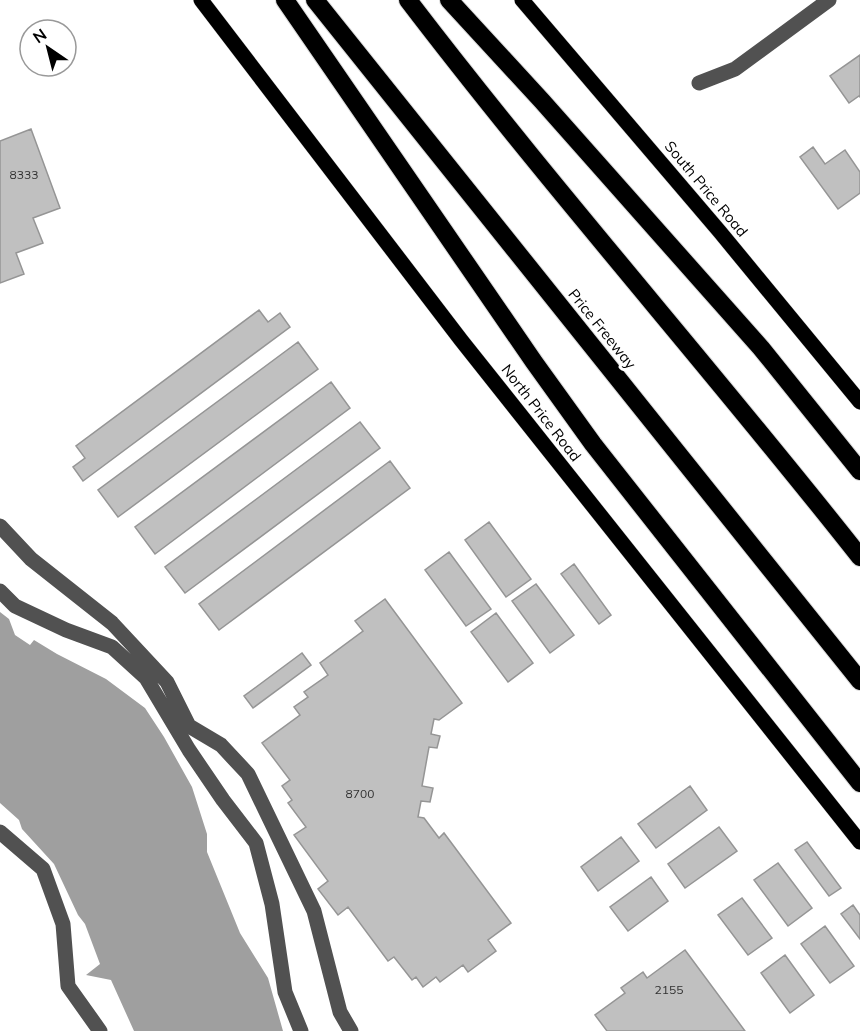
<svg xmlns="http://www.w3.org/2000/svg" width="860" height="1031" font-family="Mulish,sans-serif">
<rect width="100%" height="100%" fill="#fff"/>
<path fill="#9f9f9f" d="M0,612L9,619L15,635L30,645L34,640L57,654L106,679L145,708L164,737L192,787L207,834V852L240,933L268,978L283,1031H134L111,980L86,975L100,964L85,924L78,915L54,864L22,829L19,820L0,803Z"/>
<path fill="#c0c0c0" stroke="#959595" stroke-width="1.5" d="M860,55V97L859,96L849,103L830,76Z
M31,129L60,208L33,218L43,243L16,253L24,274L0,283V141Z
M813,147L825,164L845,150L860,172V193L838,209L800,157Z
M259,310L268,322L280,313L290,327L83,481L73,467L85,458L76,446Z
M298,342L318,369L118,517L98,490Z
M331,382L350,408L155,554L135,527Z
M360,422L380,448L185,593L165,567Z
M390,461L410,488L219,630L199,604Z
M489,522L531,579L506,597L465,540Z
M449,552L491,609L466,626L425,570Z
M574,564L611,615L599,624L561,574Z
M536,584L574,635L550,653L512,601Z
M385,599L462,703L439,720L434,719L431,734L440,736L437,748L429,747L422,786L433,788L430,802L421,801L418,817L424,818L439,838L444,833L511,923L488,940L496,951L468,972L463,965L440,982L436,977L423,987L416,977L412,980L394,957L388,961L348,907L338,915L318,889L328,881L294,835L306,827L288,803L292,800L282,786L290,780L262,743L300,715L294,707L308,697L304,692L328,675L320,663L363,631L355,621Z
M496,613L533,663L508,682L471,632Z
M302,653L311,665L253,708L244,696Z
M690,786L707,810L656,848L638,824Z
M719,827L737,851L685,888L668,864Z
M621,837L639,861L598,891L581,867Z
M807,842L841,888L829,896L795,850Z
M778,863L812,908L788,926L754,880Z
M651,877L668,901L628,931L610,907Z
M742,898L772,938L748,955L718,915Z
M853,905L860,915V939L841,914Z
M825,926L854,966L830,983L801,944Z
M685,950L745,1031H607L595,1015L625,993L621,988L643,972L647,978Z
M785,955L814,995L790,1013L761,973Z"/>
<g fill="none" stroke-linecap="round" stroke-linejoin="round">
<defs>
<path id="major" d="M201,0L461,340L860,842
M522,0L720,232L860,402"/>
<path id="highway" d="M285,0L534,362L593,444L860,783
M315,0L860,681
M408,0C553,190 712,369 860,557
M449,0L542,101L761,348L860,471"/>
</defs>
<use href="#major" stroke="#dbdbdb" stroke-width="16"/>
<use href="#highway" stroke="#dbdbdb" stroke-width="20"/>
<path stroke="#515151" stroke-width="15" d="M699,83L735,69L829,0
M0,526L31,559L112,623L167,682L189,726L221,745L248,774L314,911L340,1012L351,1031
M0,591L15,606L66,630L112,647L146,678L189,750L223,800L256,843L272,904L285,992L301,1031
M0,832L43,869L63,924L68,986L100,1031"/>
<use href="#major" stroke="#000" stroke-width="15"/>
<use href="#highway" stroke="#000" stroke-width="18"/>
</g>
<g text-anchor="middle" stroke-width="6" stroke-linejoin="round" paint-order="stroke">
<g font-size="12" fill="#303030">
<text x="24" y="179">8333</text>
<text x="360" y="798">8700</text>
<text x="669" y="994">2155</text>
</g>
<g font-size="15" fill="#000" stroke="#fff">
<text transform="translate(706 189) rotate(50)" y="5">South Price Road</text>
<text transform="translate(602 329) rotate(51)" y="5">Price Freeway</text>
<text transform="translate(541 413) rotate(52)" y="5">North Price Road</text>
</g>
</g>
<g transform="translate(48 48) rotate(325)"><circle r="28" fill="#ffffff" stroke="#999999" stroke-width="1.5"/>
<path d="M0-4.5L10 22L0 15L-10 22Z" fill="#000000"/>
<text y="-9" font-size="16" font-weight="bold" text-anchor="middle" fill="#000000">N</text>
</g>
</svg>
